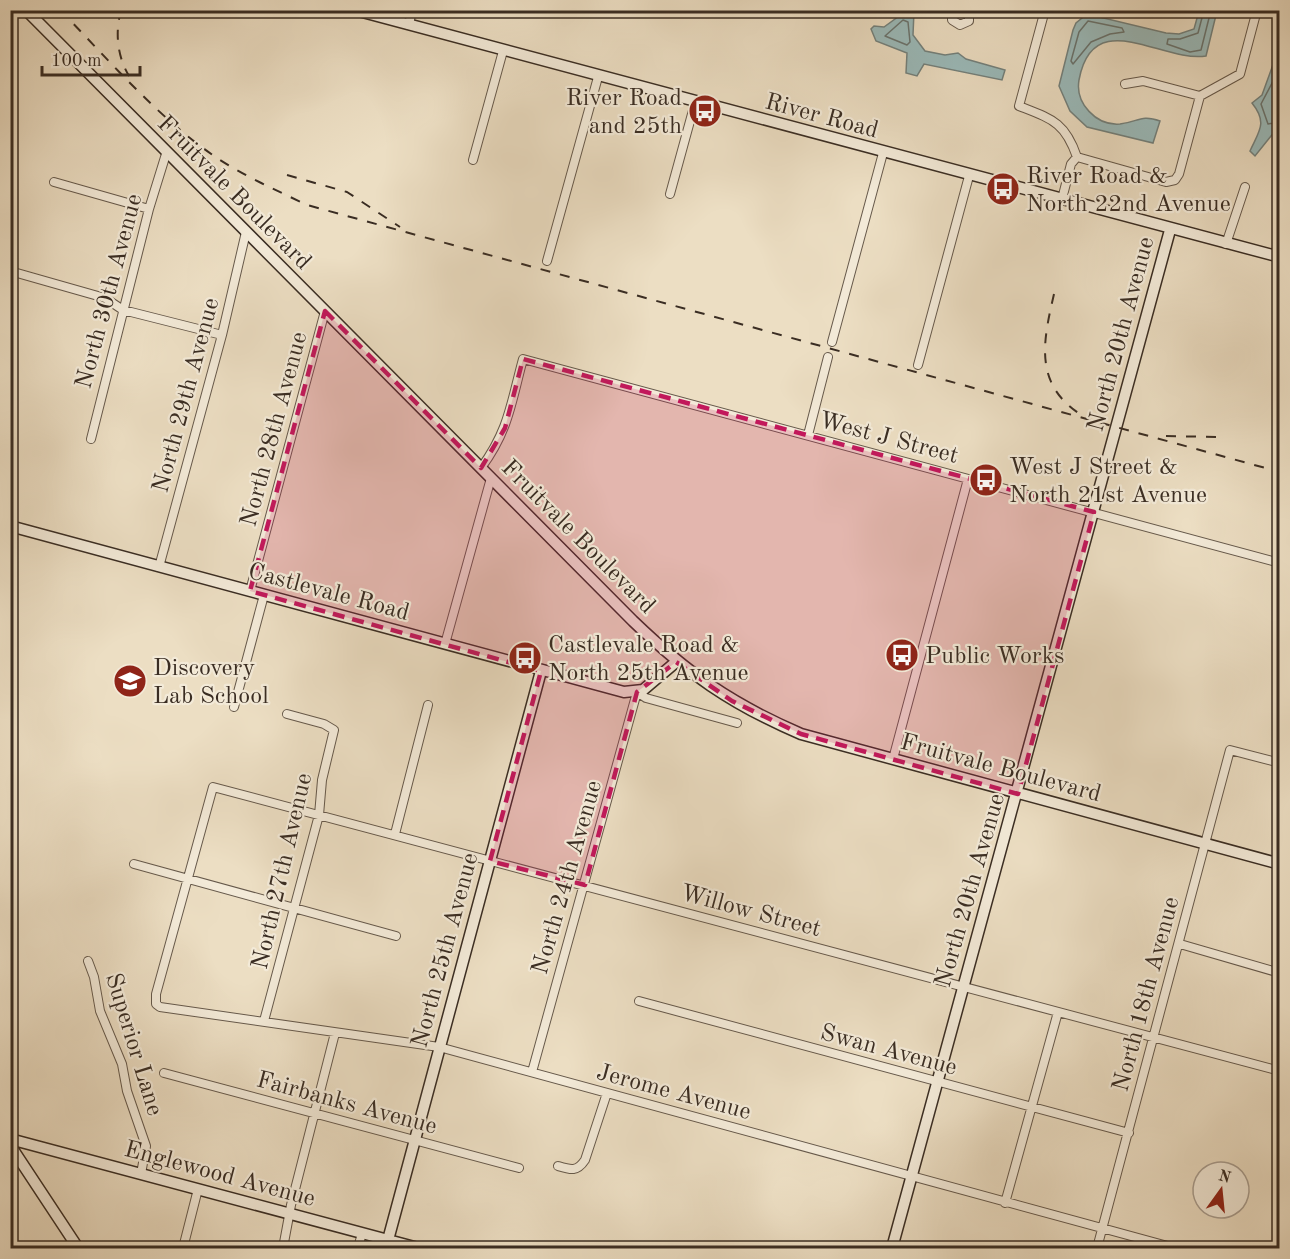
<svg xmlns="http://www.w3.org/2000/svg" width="1290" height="1259" font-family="'Old Standard TT',serif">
<rect width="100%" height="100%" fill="#ecdec3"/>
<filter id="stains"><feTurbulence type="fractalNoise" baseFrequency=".00333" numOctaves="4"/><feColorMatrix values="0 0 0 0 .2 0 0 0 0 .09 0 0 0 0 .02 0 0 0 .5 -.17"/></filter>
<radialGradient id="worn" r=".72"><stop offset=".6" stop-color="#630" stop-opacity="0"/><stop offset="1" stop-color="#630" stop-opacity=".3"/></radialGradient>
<path fill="#9bbbbb" stroke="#74827e" stroke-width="1.5" d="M900,11H914L913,35L925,51L945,55L958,53L966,59L1005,70L1002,80L924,64L917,76L906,73L907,53L876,41L871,29L874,26L884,27L899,16Z
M1199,11H1217L1206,56C1162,63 1093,4 1079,80C1075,103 1096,126 1120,124C1138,122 1141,114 1160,121L1153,143L1087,127L1070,111L1059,86L1073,30L1076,23L1087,14L1166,33L1179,34L1194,29Z
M1279,48V126L1255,156L1250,151C1259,131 1268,123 1252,103L1262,95Z"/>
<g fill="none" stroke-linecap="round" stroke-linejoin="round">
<path stroke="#6a746f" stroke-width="1.5" d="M1204,10L1198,33L1180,39H1168L1167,44L1190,52L1201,50L1211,10
M903,20L908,22L910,42L907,45L885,36Z
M1088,21L1122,28L1124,32L1110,34L1091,42L1073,64L1071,61L1079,32Z
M1280,68L1261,104L1268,124L1280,122"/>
<defs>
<path id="street" d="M952,10V20L960,25L969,21V10
M1045,10L1019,106C1052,119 1065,122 1077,157L1166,182L1175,180L1179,174L1200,96L1240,74L1257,10
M409,25L412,10
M1125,84L1143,81L1200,96
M473,160L503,51
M54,182L149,209
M670,194L695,103
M1062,199L1071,164L1077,157
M1226,244L1245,187
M547,261L598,77
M10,271L105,298L123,310L222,335
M832,342L883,153
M918,365L969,176
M808,435L828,357
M91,439L149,209L166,154
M481,468C509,430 511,403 523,359L1280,563
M159,567L222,335L246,232
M250,591L325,311
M445,644L491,478
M234,707L264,595
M893,759L968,479
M395,834L428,705
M134,864L396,936
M1180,944L1280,973
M88,961L94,977L100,1011L122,1064L127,1091L146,1146L141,1174
M639,1001L1129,1133
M264,1021L319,815L322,780L334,730L324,724L287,714
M532,1072L637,692L646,698L737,723
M164,1073L519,1168
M558,1166C571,1170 577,1172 585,1160L607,1093
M1005,1203L1058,1012
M183,1248L198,1189
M283,1248L291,1205L335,1033
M358,1248L362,1233
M1097,1248L1230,750L1280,763
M1175,1248L439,1047L160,1007L156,1004V994L213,787L1280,1071"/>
<path id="secondary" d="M26,10L633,621C687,673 731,704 801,734L1280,864
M355,10L1280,257
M10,526L624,692L643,690L676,662
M10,1139L418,1248
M10,1145L78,1248
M388,1240L541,671
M892,1248L1170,230"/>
</defs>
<use href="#street" stroke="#66594b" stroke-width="10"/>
<use href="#secondary" stroke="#3a2d23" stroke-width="13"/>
<use href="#street" stroke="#f3ead8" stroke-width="8"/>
<use href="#secondary" stroke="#f3ead8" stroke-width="10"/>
<path stroke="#3a2d23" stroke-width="2" stroke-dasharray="10 10" stroke-linecap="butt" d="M60,10C110,61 158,118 217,158C246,177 276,190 307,205L1280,472
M121,10C115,32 117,56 129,76
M287,175L347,192L400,227
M1054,294C1043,342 1033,385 1083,416
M1166,436L1219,437"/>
</g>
<path fill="#c2185b" fill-opacity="0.2" stroke="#c2185b" stroke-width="4.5" stroke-dasharray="12 8" stroke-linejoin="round" d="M325,311L481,468L505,428L523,359L1094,512L1018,794L801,734L732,701L676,662L637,692L585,885L490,861L541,671L250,591Z"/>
<defs>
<symbol id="bus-disc" viewBox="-11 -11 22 22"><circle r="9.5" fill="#8f2418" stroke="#f3ead8"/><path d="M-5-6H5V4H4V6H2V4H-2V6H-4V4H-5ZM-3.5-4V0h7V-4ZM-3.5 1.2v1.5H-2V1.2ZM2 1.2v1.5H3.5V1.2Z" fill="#fff"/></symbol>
<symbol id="school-disc" viewBox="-11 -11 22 22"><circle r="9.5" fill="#8f2418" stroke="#f3ead8"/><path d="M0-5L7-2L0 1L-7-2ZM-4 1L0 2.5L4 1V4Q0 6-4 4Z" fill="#fff"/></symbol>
</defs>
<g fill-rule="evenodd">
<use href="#bus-disc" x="686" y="92" width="38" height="38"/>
<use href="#bus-disc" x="984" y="170" width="38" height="38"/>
<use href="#bus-disc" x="967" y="461" width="38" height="38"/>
<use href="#bus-disc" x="883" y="636" width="38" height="38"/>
<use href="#bus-disc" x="506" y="639" width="38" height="38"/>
<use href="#school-disc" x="111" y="662" width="38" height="38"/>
</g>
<g text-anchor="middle" stroke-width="4.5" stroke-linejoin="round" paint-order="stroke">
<g font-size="24" fill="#3a2d23" stroke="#f3ead8" text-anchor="start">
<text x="682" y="105" text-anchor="end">River Road<tspan x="682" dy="28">and 25th</tspan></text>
<text x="1026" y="183">River Road &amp;<tspan x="1026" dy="28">North 22nd Avenue</tspan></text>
<text x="1009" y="474">West J Street &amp;<tspan x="1009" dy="28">North 21st Avenue</tspan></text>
<text x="548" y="652">Castlevale Road &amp;<tspan x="548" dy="28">North 25th Avenue</tspan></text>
<text x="925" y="663">Public Works</text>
<text x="153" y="675">Discovery<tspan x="153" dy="28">Lab School</tspan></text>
</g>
<g font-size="24" fill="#3a2d23" stroke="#f3ead8">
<text transform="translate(822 115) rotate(15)" y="8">River Road</text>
<text transform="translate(235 192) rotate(45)" y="8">Fruitvale Boulevard</text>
<text transform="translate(108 291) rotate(-75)" y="8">North 30th Avenue</text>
<text transform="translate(1120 334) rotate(-75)" y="8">North 20th Avenue</text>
<text transform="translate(185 395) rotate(-75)" y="8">North 29th Avenue</text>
<text transform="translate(273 429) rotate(-75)" y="8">North 28th Avenue</text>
<text transform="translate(889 437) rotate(15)" y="8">West J Street</text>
<text transform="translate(579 536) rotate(45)" y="8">Fruitvale Boulevard</text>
<text transform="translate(329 591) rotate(15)" y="8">Castlevale Road</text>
<text transform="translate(1001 767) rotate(15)" y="8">Fruitvale Boulevard</text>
<text transform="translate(281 871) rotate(-77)" y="8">North 27th Avenue</text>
<text transform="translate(566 877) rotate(-74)" y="8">North 24th Avenue</text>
<text transform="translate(969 890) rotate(-74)" y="8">North 20th Avenue</text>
<text transform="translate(751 910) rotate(15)" y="8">Willow Street</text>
<text transform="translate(444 950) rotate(-75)" y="8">North 25th Avenue</text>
<text transform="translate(1145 994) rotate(-75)" y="8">North 18th Avenue</text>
<text transform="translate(135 1044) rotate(73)" y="8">Superior Lane</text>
<text transform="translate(889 1049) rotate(15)" y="8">Swan Avenue</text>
<text transform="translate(674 1091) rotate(15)" y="8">Jerome Avenue</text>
<text transform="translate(347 1102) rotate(15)" y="8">Fairbanks Avenue</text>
<text transform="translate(220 1173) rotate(15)" y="8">Englewood Avenue</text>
</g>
</g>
<rect width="1290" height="1259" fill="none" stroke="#ecdec3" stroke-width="36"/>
<rect x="12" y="12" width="1266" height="1235" fill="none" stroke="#3a2d23" stroke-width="3"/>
<rect x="18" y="18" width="1254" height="1223" fill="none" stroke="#3a2d23" stroke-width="1.5"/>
<g transform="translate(1221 1190) rotate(15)"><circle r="28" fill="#f3ead8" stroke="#a99e90" stroke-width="1.5"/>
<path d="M0-4.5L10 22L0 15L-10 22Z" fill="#8f2418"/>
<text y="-9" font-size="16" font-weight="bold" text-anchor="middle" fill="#3a2d23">N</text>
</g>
<path d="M42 66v9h98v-9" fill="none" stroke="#3a2d23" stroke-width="3"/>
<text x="51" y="66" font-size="18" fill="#3a2d23" stroke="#f3ead8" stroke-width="4.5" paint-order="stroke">100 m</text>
<rect width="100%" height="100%" filter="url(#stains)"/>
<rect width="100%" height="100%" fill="url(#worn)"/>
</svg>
